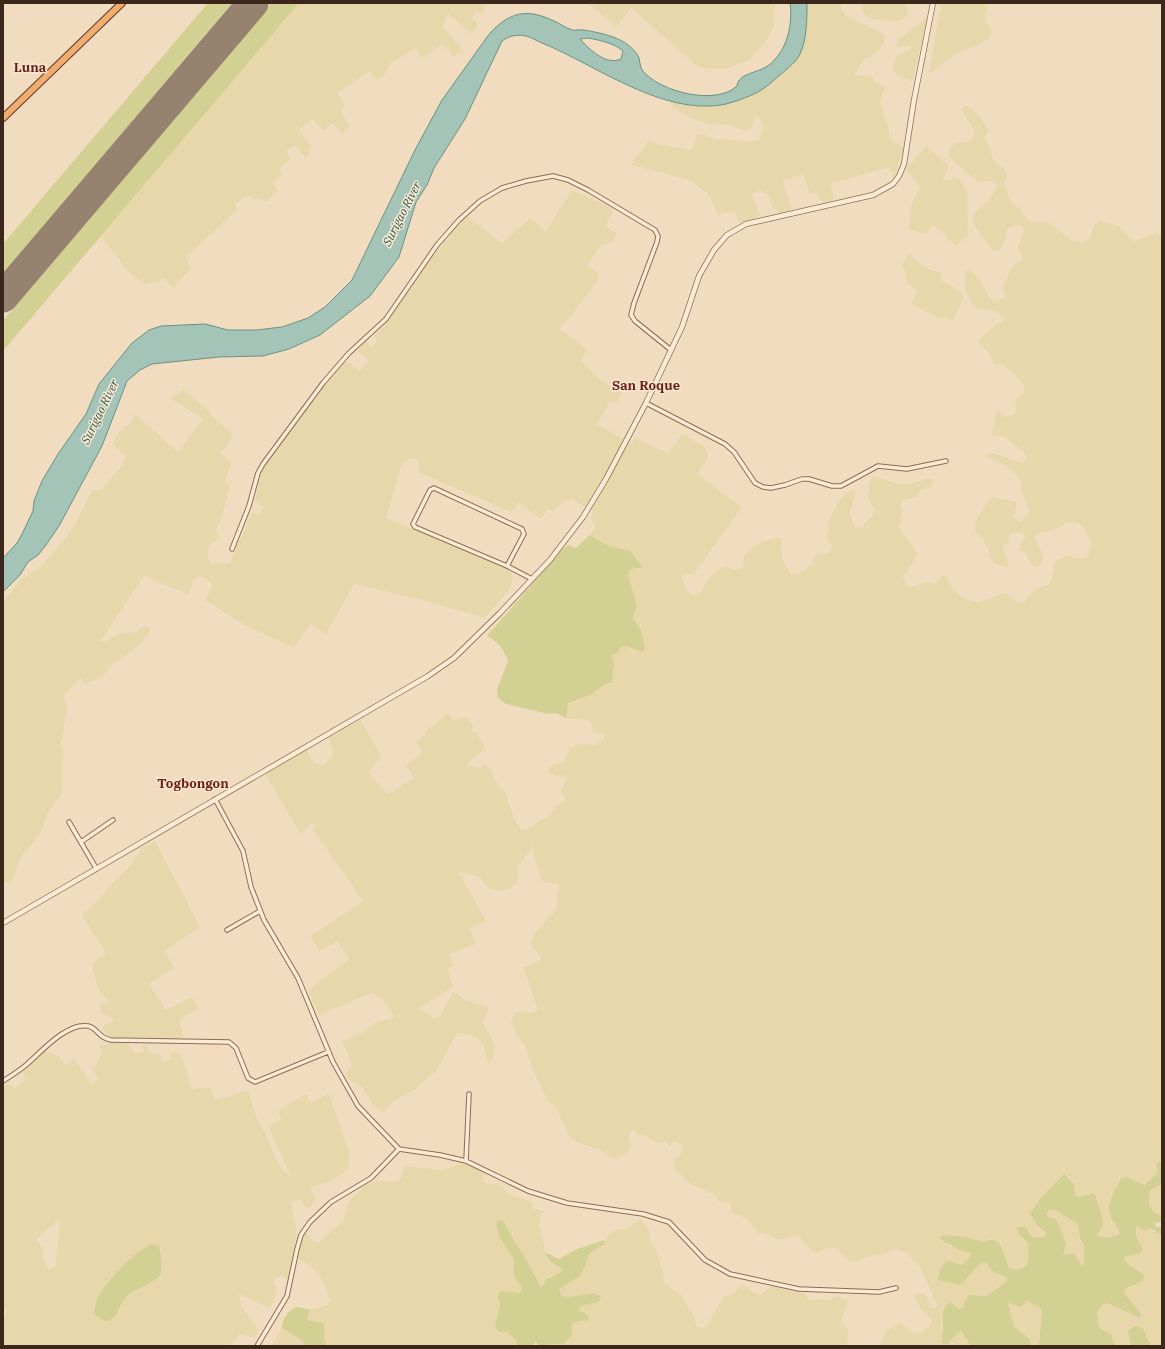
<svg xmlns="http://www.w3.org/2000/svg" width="1165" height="1349" font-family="'IBM Plex Serif',serif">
<rect width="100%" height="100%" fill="#f2dcbf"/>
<path fill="#e9d7ac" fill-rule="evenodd" d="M299,3H486L482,13L476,11L472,18L478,24L472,34L448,14L443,26L464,52L462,55L459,53L455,57L442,44L424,58L415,49L391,63L383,76L377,81L370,71L338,93L345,104L341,111L344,118L350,126L342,134L332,123L324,131L313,119L299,129L311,146L309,150L311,154L305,158L295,145L287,151L291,159L279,169L283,174L273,184L278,191L266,202L259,198L254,200L248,195L235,204L237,210L186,257L191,269L173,288L163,278L157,282L144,284L127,270L101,236Z
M588,3H775L774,26L767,40L748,61L724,69H707L697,66L631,8L616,27Z
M807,3H842L841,9L846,16L884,34L886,39L880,49L871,57L864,59L854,75L872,76L875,82L885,87L880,102L888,126L890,138L904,148L894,176L889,167L830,184L834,200L824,202L819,199L816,192L810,194L803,175L783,181L792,210L779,213L777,209H773L768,194H764L762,190L752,194L760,216L740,223L734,210L718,215L709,195L690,180L632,165L634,158L645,148L648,140L661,145L691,150L698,133L719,140L734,139L744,142L759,140L764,126L759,118L755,116L752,127L746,131L742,130L731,125L709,124L693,119L673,108L670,101L682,105L726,104L747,98L762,89L800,55L806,30Z
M861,3H906L908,15L899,21L873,19L867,16L862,11Z
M941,3H983L987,7L985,19L986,24L993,31L991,35L981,44L959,52L929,74Z
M928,17L912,81L898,77L893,69L895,59L897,56L910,49L911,46L899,47L896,44L899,39Z
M965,105L975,111L987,126L988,132L984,138L990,147L993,160L1005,170L1007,176L1005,183L1009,198L1029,220L1035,222H1048L1072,240L1080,242L1089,240L1095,224L1100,221L1119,226L1134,241L1157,233L1162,235V1161L1156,1163L1158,1172L1145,1185L1133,1179L1120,1178L1109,1207V1214L1119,1229L1120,1234L1112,1237L1097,1235L1103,1225L1102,1217L1098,1200L1094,1193L1078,1197L1075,1195L1074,1183L1066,1174L1062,1176L1032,1209L1042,1230L1048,1234L1042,1237H1032L1025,1227L1018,1234L1027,1244L1029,1249L1027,1255L1028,1264L1024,1269L1017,1270L1009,1268L1002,1244L990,1239L984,1242L972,1237L953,1234L947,1245L971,1253L970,1258L960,1265L950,1261L938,1280L960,1285L969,1277L979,1264L984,1262L989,1264L994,1271L1005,1275L1008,1279L1005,1283L986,1296L976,1295L966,1300L963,1307L959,1309L950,1302L945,1306L941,1316L942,1334L947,1344L961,1330L971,1346H879L886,1332L897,1323L900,1322L910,1331L920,1334L929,1326L932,1322L930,1318L921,1309L914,1296L918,1293L925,1294L932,1308H935L937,1305L920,1267L906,1253L896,1249L883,1254L870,1256L854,1262L844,1258L839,1251L834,1248L824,1249L818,1253L812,1251L799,1237L794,1235L781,1240L774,1239L768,1234L758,1233L747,1219L731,1212L730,1203L720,1202L714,1195L691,1184L675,1170L673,1167L674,1160L680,1155L682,1150L681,1145L675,1141L669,1146L665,1141L660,1143L655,1142L644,1134L639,1136L633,1129L630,1133L629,1139L631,1145L628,1152L618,1159H613L600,1150L578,1143L569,1137L557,1109L547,1100L531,1065L525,1046L516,1034L511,1022L516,1012L532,1013L538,1009L523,967L540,961L541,957L530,943L535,933L553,913L556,907L559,887L558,883H544L541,879L535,860L533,846L518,867V877L516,884L509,889L501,891L490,889L478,876L468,873H459L486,921L470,928L475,944L449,954L454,966L448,969L453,987L418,1009L424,1011L433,1018H437L441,1014L452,994L457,993L463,999L489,1008L483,1022L494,1043L495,1054L490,1063L487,1061L484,1046L479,1040L472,1035L457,1033L437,1070L413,1091L395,1100L383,1112L373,1105L361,1086L349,1080L346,1073L352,1064L342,1041L363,1032L375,1023L395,1017L383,1000L372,993L319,1015L308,990L349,959L337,941L320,951L310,936L363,901L313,830L316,824H311L301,834L265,774L306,750L315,763L323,765L332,757L333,751L329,737L360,720L382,756L368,772L388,794L414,778L406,765L422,753L416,741L426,735L425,732L448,713L453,720L467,717L473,725L471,733L476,732L485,748L466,765L479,768L485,765L489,767L496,782L506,793L514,819L518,824L523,830L531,828L541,819H546L557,805L566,800L560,791L567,780L566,775L555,776L549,772V768L553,764L564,762L569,749L572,746L578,744L595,745L604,738V734L594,733L591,728L592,723L589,720L566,718L568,703L592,694L602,686L608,685L613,676L614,664L611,655L621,647L626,646L635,651L645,643L633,618L637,609L628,576L629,571L634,568H642L623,548L607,545L590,535L595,528L591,518L593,511L571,499L564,501L553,512L548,509L540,519L519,502L511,512L418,472L419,462L417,459H409L401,466L386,518L508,569L512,573L513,578L510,588L485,618L426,601L354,584L326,634L311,624L294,648L244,625L205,600L212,587L211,582L205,578L199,576L195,579L188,594L144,576L100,642L108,640L119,633L136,632L142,627L148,626L151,630L140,645L109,667L102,677L85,684L81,678L64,695L67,710L61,743L63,749L62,793L47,815L41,832L20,859L14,878L9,885L3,880V602L19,582L42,565L65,539L75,524L92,490H101L122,465L126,456L112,444L123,427L131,423L135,414L178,452L203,419L170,398L184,390L210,412L211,415L232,434L229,444L220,453L230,461L231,465L225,482L230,487L220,522L216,528L219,538L210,545L208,551V558L211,564L220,562L224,564L230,563L238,542L244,532L252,512L259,515L264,507L255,502L259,478L265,465L327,383L345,363L347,362L360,371L369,361L357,351L366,341L371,347L378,341L374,336L384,326L412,283L456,227L467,216L502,243L530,218L546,231L572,190L614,209L605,226L617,234L612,242L602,245L597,250L587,266L598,273V280L570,317L559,328L587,349L581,361L601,380L622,393L617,403L610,401L597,424L632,444L635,438L668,453L682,434L701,444L706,449L708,457L697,474L742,507L694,574L681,575L688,592L693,595L699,594L708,579L720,568L727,567L740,570L743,567L744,556L751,548L759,543L775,538H781L782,558L791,575L798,574L805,570L813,563L815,556L818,553L828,554L832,548L827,536L829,520L838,502L847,493L854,489L856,491L850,513L852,521L857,528L862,527L873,514L874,509L868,497L870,481L873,476L898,484H908L930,478L934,482L932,486L920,490L918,497L903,500L900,505L902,512L899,527L917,553L916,559L903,576L907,586H915L926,582L936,584L942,576L947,575L951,587L959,595L966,599L977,602L990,599L1005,592L1018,603L1024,602L1036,588L1048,585L1052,578L1054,564L1058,559L1068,555L1076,558H1085L1089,553L1091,542L1084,529L1079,523L1073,522H1068L1057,529L1040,533L1036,535L1035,540L1043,555V560L1040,566L1035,567L1030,564L1026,553L1019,549L1025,537L1022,533H1013L1009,536V542L1002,547L1008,560L1007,567L995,564L989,556L988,549L983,540L975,532V522L987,502L993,497L1017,502L1014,518L1018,521H1021L1028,513L1029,510L1021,490L1020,479L1007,466L986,457L988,454L993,453L1022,463L1025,461L1027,456L1020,449L1003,436L992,435L995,416L998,411L1005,417L1015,414L1016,400L1024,392L1025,386L1005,365L995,364L987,350L981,345L979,341L981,337L998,323H1002L1004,319L996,311L977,309L972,304L966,292L965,272L968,269L980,279L988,296L994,302L1004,298L1005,294L1002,290L1012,267L1023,259L1018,246L1024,232L1022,226L1017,225L1010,227L1006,232V238L999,251H993L974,225L973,217L976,211L989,200L997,186L995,182L989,181L978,182L953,161L949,155L950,147L955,143L969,141L974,136V130L963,112L962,108Z
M926,146L949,166L943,179L948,181L955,177L961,181L967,191L968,235L956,246L944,234L933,225L925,234L909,230L911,208L914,198L920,188L906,169Z
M909,254L928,269L942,273L940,279L956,289L963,296V299L953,320L935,316L911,304L918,291L908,284L906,279V273L901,266Z
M155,841L200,927L165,951L174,968L149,984L166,1010L192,997L199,1009L180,1019L183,1038L127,1037L128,1044L135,1054L143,1051L142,1045H146L150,1054H159L164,1062L171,1059L170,1053L176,1051L181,1054L192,1089L210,1087L215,1100L248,1090L259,1125L262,1127L281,1169L292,1177L273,1139L269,1126L281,1119L278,1110L306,1094L311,1103L329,1093L350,1155L349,1169L331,1181L316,1186H310L315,1199L311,1207L306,1208L300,1200L293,1201L292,1207L297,1232L288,1279L281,1276L277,1277L273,1283L276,1286L277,1292L270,1308L239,1294L240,1304L258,1330L256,1336L252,1337L240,1334L230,1346H3V1314L7,1313L3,1306V1087L8,1084L15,1088L26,1078L22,1072L43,1052H48L59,1056L66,1065L74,1059L92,1084L99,1079L91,1068L97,1064V1061L103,1053L99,1045H107L110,1043L109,1036L103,1030L104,1025L114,1021L110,1017L101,1013L99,1005L109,1002L98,989L93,970V963L106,953L81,915L91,907L133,862L141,849ZM60,1219L56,1265L49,1270L43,1261L44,1250L36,1239ZM148,1245L160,1254L162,1267L161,1274L141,1289L127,1295L119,1311L111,1319L106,1321L103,1289L118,1271Z
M461,1163L484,1171L483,1181L490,1184L498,1183L509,1194L532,1202V1208L544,1211L540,1216V1227L547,1260L553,1265L564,1268L561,1272L550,1276L541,1288L528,1262L514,1241L506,1225L499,1228L500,1238L514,1260V1277L522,1287L521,1293L507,1291L498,1300L500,1307L495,1324L497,1329L500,1332H507L517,1341V1346L326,1345L324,1335L326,1329L319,1321L308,1320V1314L311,1310L328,1305L330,1301L324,1283L319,1275L311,1266L299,1259L298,1253L305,1232L315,1242H319L343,1221L348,1203L365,1185L376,1180L396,1182L402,1177L404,1166L444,1170Z
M1162,1184V1216L1154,1214L1151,1210L1148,1198L1150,1190Z
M1051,1210H1056L1078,1224L1080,1238L1084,1244V1265H1081L1077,1258L1063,1255L1066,1244L1059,1225L1055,1219L1048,1217L1045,1212Z
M639,1220H642L649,1230L650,1243L655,1247L663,1271L664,1282L680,1294L685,1300L688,1308L694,1316L697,1327L702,1328L706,1326L724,1297L734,1293L741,1285L749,1288L752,1292L761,1295L771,1286L806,1294L808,1300L831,1299L837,1296L848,1301L841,1322L848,1330L847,1344L849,1346H550L556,1343H565L570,1339L572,1324L576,1322H583L584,1312L579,1310L581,1306L594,1303L601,1296L598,1294L565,1297L561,1295L559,1289L579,1277L585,1266L589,1254L604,1244L608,1235L617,1229H626Z
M1137,1226L1145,1230L1149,1228L1162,1235V1346H1151L1143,1328L1129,1336L1131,1346H1115L1099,1328L1096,1317L1100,1308L1107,1303L1133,1315L1132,1302L1124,1293L1125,1289L1142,1281L1141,1270L1127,1264L1124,1259L1126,1256L1139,1254L1140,1243L1136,1240L1135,1232Z
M1025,1301L1038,1306L1042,1310L1039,1346H1031L1030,1339L1014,1327L1009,1311L1008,1302L1015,1305Z
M282,1328L299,1338L306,1346H271Z"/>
<path fill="#d2d092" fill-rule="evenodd" d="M208,3H232L3,274V244Z
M272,3H299L3,351V321Z
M590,535L607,545L630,551L643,568H634L629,571L628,576L637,606L633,618L641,631L645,648L642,652L626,646L621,647L617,653L611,655L614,664L612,682L602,686L592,694L568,703L566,718L556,713L549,714L506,704L498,698L497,689L508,661C504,650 498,641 487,636L561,551L568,545L576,548Z
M1162,1161V1184L1150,1190C1147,1202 1149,1213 1162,1216V1222L1154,1223L1156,1227H1162V1235L1150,1228L1145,1231L1137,1226C1133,1236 1139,1241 1143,1250L1139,1254L1126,1256L1124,1259C1129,1268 1139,1268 1145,1277L1142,1281L1125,1289L1124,1293L1141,1314L1140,1318L1107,1303L1104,1304L1097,1312L1099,1328L1111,1335L1115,1346H1039L1042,1310L1038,1306L1026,1301L1021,1307L1008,1303L1014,1327L1030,1339L1031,1346H971L961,1330L947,1344L942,1343C942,1337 943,1331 943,1326C942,1316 941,1309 950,1302L959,1309L963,1307L966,1300L970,1295L986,1296L1005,1283L1008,1279C1004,1274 998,1275 993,1271C990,1268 989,1264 984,1262C975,1266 969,1278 960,1285L938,1280L939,1272L945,1262L950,1261L961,1265L970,1258L971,1253L959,1250L940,1239L943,1235L964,1236L984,1242C1003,1233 1004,1255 1009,1268C1018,1270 1022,1271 1028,1263C1027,1258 1030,1248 1027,1243C1023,1236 1018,1238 1017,1227H1025L1032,1237H1042L1047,1234L1036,1224L1030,1213L1041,1198L1062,1176L1065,1174L1074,1184L1075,1195L1078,1197L1094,1193C1097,1199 1103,1217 1103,1224C1102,1227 1099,1231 1097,1235C1105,1238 1111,1238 1120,1234C1119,1226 1112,1222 1110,1214C1106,1205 1117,1187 1121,1178L1127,1177L1145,1185L1158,1172L1156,1163ZM1051,1210H1056L1078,1224L1080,1238L1084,1244V1265H1081L1074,1253L1063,1255L1066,1244L1059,1225L1055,1219L1048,1217L1046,1213Z
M498,1220L503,1221L506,1225L514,1241L528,1262L541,1288L544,1284L546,1279L561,1272L563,1269C554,1263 549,1264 545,1252L559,1259L577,1249L605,1240L604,1244L589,1254L585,1266L579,1277L559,1289L561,1295L565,1297C576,1297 591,1291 601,1296L598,1302L581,1306L579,1310L589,1316V1320L576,1322L572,1324V1335L565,1343L539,1346L536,1342L531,1346H517V1341L507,1332H500L496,1329L495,1324L500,1307L498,1295L501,1291L521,1293L522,1287L514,1277V1260L500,1238L496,1224Z
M153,1244L159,1246C160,1252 163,1268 161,1273C155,1284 136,1289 128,1295C121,1300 118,1320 107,1321C101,1321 97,1316 94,1313C95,1308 96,1302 98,1297C105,1283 137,1248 153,1244Z
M299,1307L311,1310L308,1314V1320L323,1323C327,1331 322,1338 327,1346H306L299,1338L282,1328C282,1319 289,1308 299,1307Z
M1136,1326L1143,1328L1151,1346H1131L1128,1330Z"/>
<path fill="#a3c4b6" stroke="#699383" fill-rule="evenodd" d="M790,3H807C807,19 807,39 800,54C796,63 782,73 774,80C761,93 744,99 726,104C664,117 598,66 542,43C537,41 531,37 526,36C517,34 509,36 502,41L465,119L434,168L427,185L416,202L399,257L370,296L320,335L289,349L263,356L219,357L152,364L140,370L127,381L102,446L59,526L46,545L38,555L28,562L20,575L3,592V558L17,543L22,534L33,511L34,501L42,481L58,454L86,414L99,384L132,343L149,330L161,326L205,324L228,330H256L282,327L308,318L325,307L352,280L415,150L442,100L490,33C511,11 528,8 556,22C561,24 566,28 572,30C576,31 580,29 584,30C596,32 611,35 622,41C628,44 637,52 639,58C640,62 640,66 642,70C659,92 716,106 737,86C738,73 759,73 769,65C787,51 793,25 790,3ZM588,38C599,40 614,43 623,51L621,59C606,66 589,49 580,39Z"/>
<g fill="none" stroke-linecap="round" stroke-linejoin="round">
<path stroke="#96826e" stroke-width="31" d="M3,297L253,3"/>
<defs>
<path id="minor" d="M646,403L725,444L734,452L755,483L763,487L771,488L785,485L802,479H809L832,486H841L878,466L907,469L946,461
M232,549L249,506L258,473L263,464L323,383L349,353L386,319L437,245L459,220L480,201L502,188L526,181L553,176L568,180L588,190L655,230L658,236L657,242L634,303L631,315L635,321L671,350
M507,566L524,534L522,529L434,488L430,490L413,524L415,527L507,566L532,579
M215,799L243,851L251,887L264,920L298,978L333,1062L358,1106L399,1149L440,1155L466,1161L528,1191L567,1203L643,1214L669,1222L705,1260L730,1274L799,1289L879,1292L896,1288
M69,822L96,868
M81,842L113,820
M227,930L260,911
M3,1081C11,1076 19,1071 26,1065C41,1052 67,1022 88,1026C98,1028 98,1038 111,1040L229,1042L236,1048L248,1078L255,1082L328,1052
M466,1161L469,1094
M257,1346L287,1296L297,1249L301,1235L310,1222L331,1202L371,1178L399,1149"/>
<path id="tertiary" d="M3,923L428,676L454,658L500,613L550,560L583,517L606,479L646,403L682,327L699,276L714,250L727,235L746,224L873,195L893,184L899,176L904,164L914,100L933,3"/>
<path id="trunk" d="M3,118L122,3"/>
</defs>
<use href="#minor" stroke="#8d6c55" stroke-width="5.5"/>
<use href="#tertiary" stroke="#8d6c55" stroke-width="6"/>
<use href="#trunk" stroke="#5a3a2a" stroke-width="8"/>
<use href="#minor" stroke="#fcebd3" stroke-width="3.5"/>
<use href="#tertiary" stroke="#fcebd3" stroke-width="4.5"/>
<use href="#trunk" stroke="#f2ac6d" stroke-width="6"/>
</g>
<g text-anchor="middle" stroke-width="3" stroke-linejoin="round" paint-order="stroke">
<g font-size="12" font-style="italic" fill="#295c52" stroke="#f9e7d0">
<text transform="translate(402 214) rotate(-63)" y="4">Surigao River</text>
<text transform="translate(100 412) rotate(-64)" y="4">Surigao River</text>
</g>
<g font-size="13" font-weight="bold" fill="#6c1d16" stroke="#f9e7d0">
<text x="30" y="72">Luna</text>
<text x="646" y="390">San Roque</text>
<text x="193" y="788">Togbongon</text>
</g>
</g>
<rect width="1165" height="1349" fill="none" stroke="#3b271c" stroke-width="8"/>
</svg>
